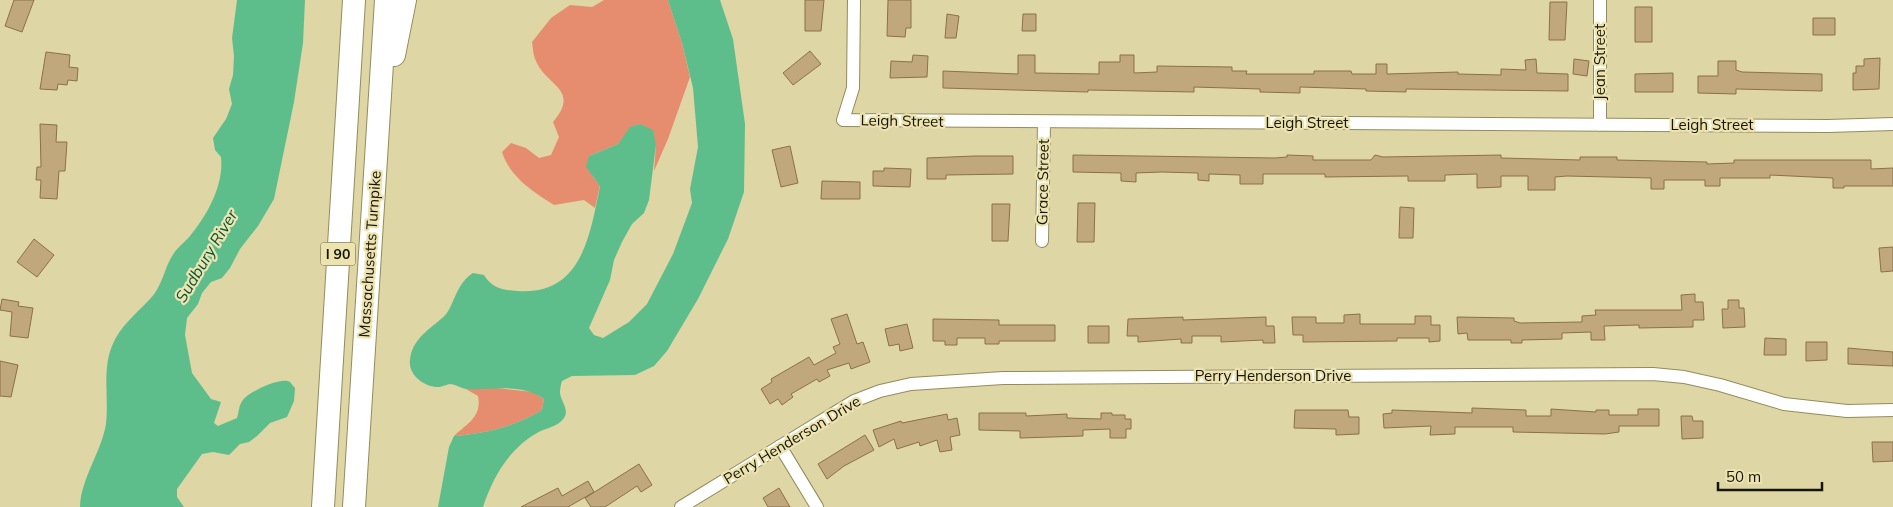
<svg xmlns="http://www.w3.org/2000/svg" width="1893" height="507" font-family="Mulish,sans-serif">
<rect width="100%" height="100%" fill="#dfd6a5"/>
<path fill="#e68d70" d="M604,0H668L682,43L690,77L668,139L654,171L656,145L640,124L631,127L618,144L589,156L593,177L600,185L595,208L584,200L554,205C532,191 510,177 502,152L511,143L526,148L539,158L551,155L559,137L553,122C581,89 546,86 536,61C533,55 533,48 532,42L551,18L570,5L592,7Z
M489,387L533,392L544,399L542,410C516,426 485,434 454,436C468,423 482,417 478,396L466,389Z"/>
<path fill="#5dbe8c" d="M237,0H305L303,43L294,102L274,199L258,226L240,249L230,268L222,278L211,282L202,293L198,304L187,318L185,335L192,373L211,399L221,402L214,423L218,426L237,418C239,412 239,404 243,400C249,392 281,376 290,382C291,383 294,387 295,388L294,401L287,417L270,423L257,436L249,442L240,444L229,455L213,452L202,454L177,489V497L184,507H80C81,478 101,453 106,424C109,398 102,370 112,346C120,326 136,314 150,299C163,286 164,267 174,253C178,247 185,242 190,236C207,215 224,186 221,157L215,150L213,138L226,119L232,104L229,89L233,75L234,56L232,38Z
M668,0H720L733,39L745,124L744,192L728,239L698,299L667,351L654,366L635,375L572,376L562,381C561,384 560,389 560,392C560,401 570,409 564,418C558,427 545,428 537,433C509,449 493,477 483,507H438L449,447L454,436C485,434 516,426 542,410L544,399C520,382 493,391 466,389C461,388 456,385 451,384C448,384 444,386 440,387C425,388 408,375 410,360C412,340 427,331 441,319C455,309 453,286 473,273L484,275C492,288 502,290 517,291C582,296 590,235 600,186L586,167L589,156L618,144L630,127L640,124L653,130L656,145L649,200L644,213L632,224L622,242L614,260L610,280L589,328L594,335L603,338L629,322L647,304L673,254L692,203L690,189L698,147L693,88L682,43Z"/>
<path fill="#c1a77c" stroke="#8a7148" d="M14,0H34L22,32L5,26Z
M805,0H824L821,31H805Z
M888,0H911V28H906L905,37L887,36Z
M1550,2H1567L1565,40H1549Z
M1635,7H1652V42H1635Z
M947,14L959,16L956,38H945Z
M1023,14H1036V31H1022Z
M1813,18H1835V35H1813Z
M810,51L821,64L793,85L783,73Z
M46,52L70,55L69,67L78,68L77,81L68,80L67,85L58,84L57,90L40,89Z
M913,55L928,56L927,77L890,78L891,61L912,62Z
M1018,55H1035V73L1099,74V62H1120V55H1134V73L1157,72V66L1232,67V71H1247L1246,74H1314V71H1351L1352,74H1376V64H1387V74L1458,72V74L1501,75V69L1526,70L1525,60L1536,59L1537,73L1568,74V91L1406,89V92L1366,91V89L1300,87V93L1260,92V89L1194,87V92L1088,90V92L943,88V71L1018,74Z
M1880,58L1879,89L1853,90V73H1856V66H1864V59Z
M1574,59L1589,61L1587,76L1573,74Z
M1718,61H1736V70L1742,72L1822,74V91L1736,89V94L1698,93V76H1718Z
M1673,73V92H1635V74Z
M40,124L57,125L56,142H67L65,171H59L57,199L40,198L41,180H36L37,167H41Z
M790,146L798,183L781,187L772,150Z
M1073,155L1275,158L1287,157V155L1313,156V160H1371L1375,155L1383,157L1501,155V158L1580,160V157H1617V160L1707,162V164L1734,163V160H1871V169L1893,168V186H1844V188H1833V178L1770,175V178H1720V186H1705V180H1664V189H1651V178L1567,176L1555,177V190H1528V176H1501V187L1477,188V174L1445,175V181H1408V176L1325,177V174H1263V184H1240V175L1209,174V181L1198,180V173L1162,172L1136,173V182L1121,181V173L1073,172Z
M974,156H1013V174L946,175V179H927V158Z
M884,168L911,169L910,187L873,186V171H884Z
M822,181L860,182V199H821Z
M1078,203H1095L1094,242H1077Z
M992,204H1010L1008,241H992Z
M1400,207L1414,208L1413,238H1399Z
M34,239L54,255L37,277L17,262Z
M1893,247V271L1881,272L1879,248Z
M1695,294V302H1703L1704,320H1693V327L1639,328V325L1604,326L1605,340H1591V332L1562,333V339L1522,340V343H1511V340H1468L1467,333L1458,334L1457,317L1514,318V321L1520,323L1582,322V316L1596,315L1595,310H1682L1681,295Z
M2,299L19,302L18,306L33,308L28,338L10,336L12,312L0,310Z
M1728,300H1739V308H1744L1745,327L1723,328L1722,309H1728Z
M847,314L857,344L863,342L870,362L851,369L849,363L827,370L830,376L819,382L817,379L791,394L793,397L782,405L778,399L770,404L761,389L772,382L771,379L809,357L814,365L836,353L833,347L840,344L831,319Z
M1360,314V324H1415V316H1431V325H1440V341L1429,342V338H1397V341L1303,342V335H1293L1292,317H1316V323H1344V315Z
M1183,317V320L1266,317V326H1274L1275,343H1263V340L1221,342V336H1192V343H1181V339L1138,342V336H1127L1128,319Z
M933,319L999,320V325H1055V341H999V344H985V338H957V345H945V341H933Z
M907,324L913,348L900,351L899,344L889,346L885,329Z
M1088,326H1109V343H1088Z
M1765,338L1786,339V355H1764Z
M1806,342H1827V360L1806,361Z
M1848,348L1893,352V366L1848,364Z
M0,361L18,365L11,397L0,396Z
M1472,408L1526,410V416H1551V409L1596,412V410H1609V415H1638V409H1659V426H1619V432L1605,434L1513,432V427H1455V434L1430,435L1431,426L1384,428L1383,414L1392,413V410L1472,413Z
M1295,410H1348L1349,417H1359V434L1336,435V429L1294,428Z
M979,413H1026V416L1067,414V418L1101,419V413H1112V415H1125V419H1131V429H1126V438H1110V429L1083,430V436L1020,438V431L979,430Z
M947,414L948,420L957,418L960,435L950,437L952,450L940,452L937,440L920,446L919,442L897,449L894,439L879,447L873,430L901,421L902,423Z
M1681,416H1692L1693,421H1703V438L1682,439Z
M865,435L874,450L844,466L827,479L818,464Z
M1872,442H1893V461L1873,462Z
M639,464L652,485L641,492L637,486L605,507H591L585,498Z
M588,481L594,492L568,507H521L558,488L562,496Z
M779,488L790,507H768L763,498Z"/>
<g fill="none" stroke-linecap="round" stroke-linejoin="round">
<defs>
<path id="street" d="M854,0L853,88L843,120L1828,126L1893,124
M1600,125V0
M1042,241L1044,123
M780,446L817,507
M681,507L854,401L880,391L911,384L1003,378L1653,374L1684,377L1720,385L1784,404L1847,411L1893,410"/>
<path id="highway" d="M394,55L405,0
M323,507L354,0
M354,507L386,0"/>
</defs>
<use href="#street" stroke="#948b5c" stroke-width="14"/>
<use href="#highway" stroke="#948b5c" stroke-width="24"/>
<use href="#street" stroke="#fff" stroke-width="12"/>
<use href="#highway" stroke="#fff" stroke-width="22"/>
</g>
<g text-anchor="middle" stroke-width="4.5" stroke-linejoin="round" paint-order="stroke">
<rect fill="#ece3b1" stroke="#575237" stroke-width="1" x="320.5" y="242.5" width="35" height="23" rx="4"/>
<g font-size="14" font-weight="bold" fill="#171403">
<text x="338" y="259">I 90</text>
</g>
<g font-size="15" fill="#171403" stroke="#ece3b1">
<text transform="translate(1600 62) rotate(-90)" y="5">Jean Street</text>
<text transform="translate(902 121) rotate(1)" y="5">Leigh Street</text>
<text x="1307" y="128">Leigh Street</text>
<text x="1712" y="130">Leigh Street</text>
<text transform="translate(1043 182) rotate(-89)" y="5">Grace Street</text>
<text transform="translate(370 254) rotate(-86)" y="5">Massachusetts Turnpike</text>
<text x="1273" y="381">Perry Henderson Drive</text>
<text transform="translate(792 440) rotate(-31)" y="5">Perry Henderson Drive</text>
</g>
<g font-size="16" font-style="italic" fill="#045434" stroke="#ece3b1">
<text transform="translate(206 256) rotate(-59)" y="6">Sudbury River</text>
</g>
</g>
<path d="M1718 482v8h104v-8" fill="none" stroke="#171403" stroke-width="2.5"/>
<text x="1726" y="482" font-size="15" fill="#171403" stroke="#ece3b1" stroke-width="4" paint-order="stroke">50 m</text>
</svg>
